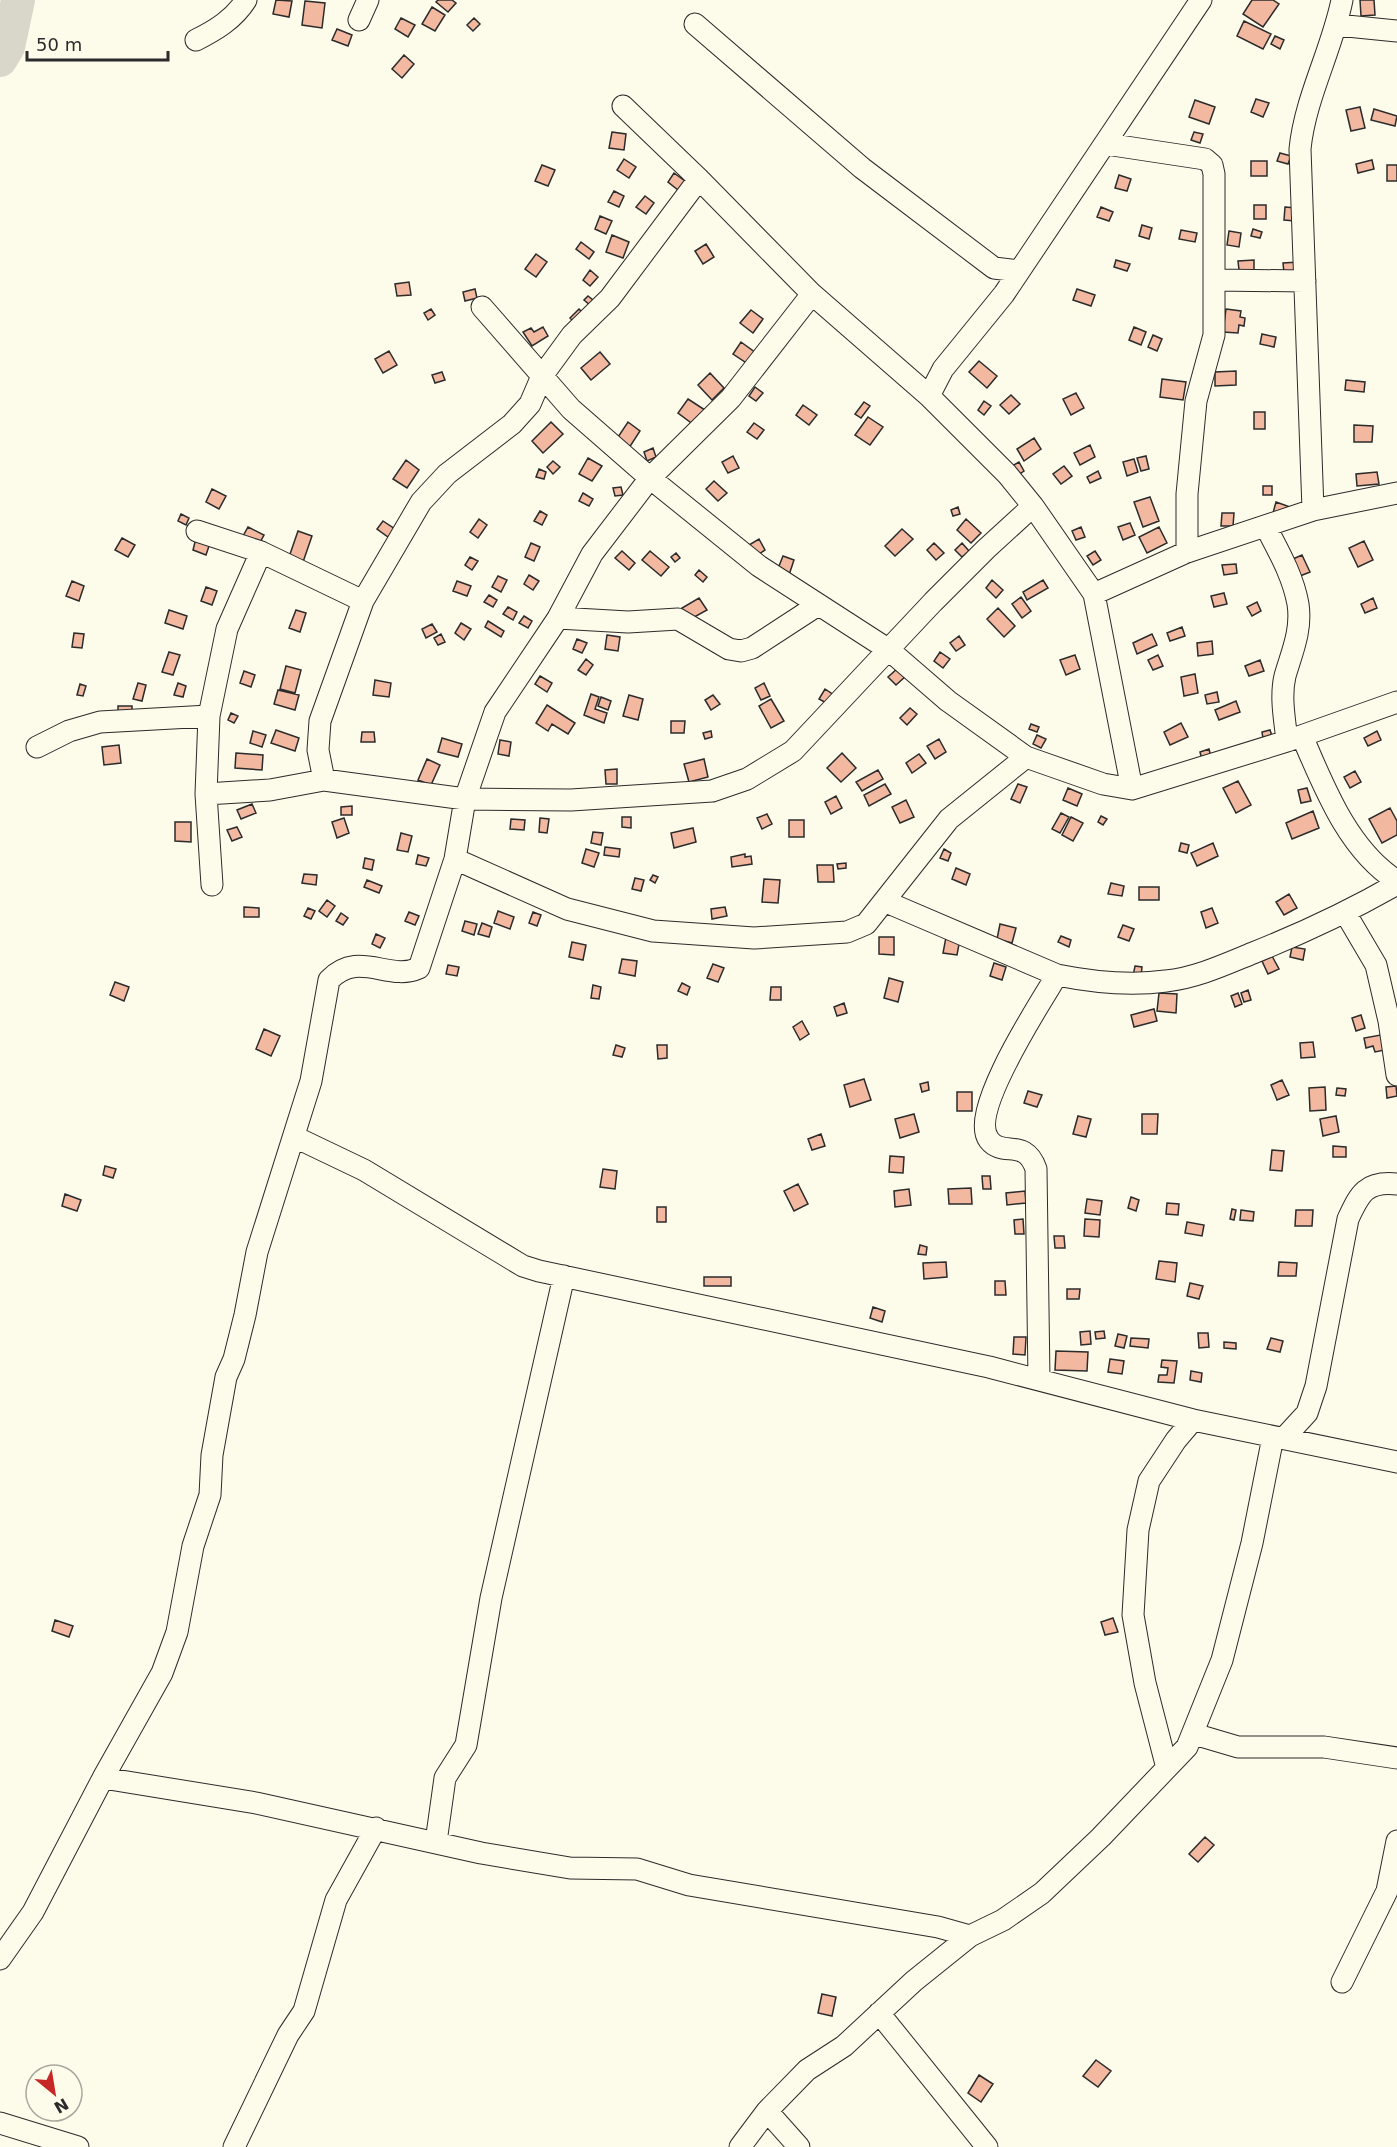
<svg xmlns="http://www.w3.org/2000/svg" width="1397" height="2147" font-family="'DejaVu Sans',sans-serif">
<rect width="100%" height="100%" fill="#fdfbea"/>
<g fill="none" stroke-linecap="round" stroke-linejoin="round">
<path stroke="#d8d7c9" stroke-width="34" d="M0,60L8,47L18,0"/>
</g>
<path fill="#f2b8a0" stroke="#2b2b2b" stroke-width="1.5" d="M276,0L292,1L289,17L273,14Z
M438,0H452L456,3L448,12L436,2Z
M1252,0H1273L1279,4L1263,27L1243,14Z
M1360,0H1374L1375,15L1361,16Z
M305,1L325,3L322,28L302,25Z
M432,7L445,15L435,31L422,24Z
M401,18L415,25L408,37L395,29Z
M474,18L480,24L473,31L467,25Z
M1244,21L1271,34L1263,49L1237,36Z
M337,29L352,35L348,46L332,40Z
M1275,36L1284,40L1280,49L1271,44Z
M404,55L414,64L402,78L392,69Z
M1256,99L1269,103L1263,117L1251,112Z
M1195,100L1215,107L1209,124L1189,117Z
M1360,107L1365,128L1351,131L1346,110Z
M1374,109L1397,116L1395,126L1371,120Z
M612,132L626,134L624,150L609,148Z
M1194,132L1203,134L1200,143L1191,140Z
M1280,153L1291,156L1288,164L1277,161Z
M624,159L636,167L629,178L617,170Z
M1372,160L1374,169L1358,173L1356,164Z
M1251,161H1267V176H1251Z
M542,165L555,170L548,186L535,181Z
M1387,165H1397V181H1387Z
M674,173L685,181L678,190L668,182Z
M1119,175L1131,179L1127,191L1115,188Z
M614,191L624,196L619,207L608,202Z
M645,196L654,203L646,214L636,207Z
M1254,205H1266V219H1254Z
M1101,207L1113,212L1109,221L1097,217Z
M1285,207L1296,208L1295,221L1284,220Z
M600,216L612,221L606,234L595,229Z
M1142,225L1152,228L1149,239L1139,236Z
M1253,229L1262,232L1260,238L1251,236Z
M1181,230L1197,233L1195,242L1179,239Z
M1229,231L1241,233L1239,247L1227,245Z
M612,235L629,242L623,258L606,252Z
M581,242L594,252L589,259L576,249Z
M706,244L714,257L703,264L695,251Z
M536,254L547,262L536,277L525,269Z
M1116,260L1130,264L1127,271L1114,267Z
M1254,260V270H1239L1238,261Z
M1299,262L1300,272L1284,273L1283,263Z
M590,270L598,277L590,286L583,280Z
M409,282L411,295L397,296L395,284Z
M475,289L477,298L465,301L463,292Z
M1077,289L1095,295L1091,306L1073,300Z
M588,296L593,300L590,305L584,300Z
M431,309L435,315L428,320L424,313Z
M579,309L587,317L578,326L570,318Z
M1226,309L1241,311L1240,317L1245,318L1244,326L1239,325L1238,333L1223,332Z
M751,310L763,319L753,333L740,323Z
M543,327L548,336L532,346L523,332L531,328L534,332Z
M1134,327L1146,332L1141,345L1129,340Z
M1262,334L1276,337L1274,347L1260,344Z
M1153,335L1162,339L1157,351L1148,347Z
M741,342L756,353L748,364L733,354Z
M389,351L397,365L383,373L375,359Z
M600,352L610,364L591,380L581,368Z
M979,361L997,376L987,388L969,372Z
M1236,371V385L1215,386V372Z
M442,372L445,380L435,383L432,375Z
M710,373L724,388L712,400L698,385Z
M1162,379L1186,382L1183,400L1160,397Z
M1346,380L1365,382L1364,392L1345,390Z
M755,387L763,393L756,401L749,396Z
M1076,393L1084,408L1071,415L1063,399Z
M1011,395L1020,404L1009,414L1000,405Z
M688,399L705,410L694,425L678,413Z
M984,401L991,406L984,415L978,410Z
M864,402L870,406L861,418L855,414Z
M803,405L817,415L809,425L796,415Z
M1254,412H1265V429H1254Z
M868,417L883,427L870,445L855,435Z
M551,422L563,434L543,453L532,441Z
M628,422L640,431L629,448L616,440Z
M754,423L764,430L757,439L747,432Z
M1354,425L1373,426L1372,442H1354Z
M1034,438L1041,449L1024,461L1017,449Z
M1090,445L1095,457L1080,465L1074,453Z
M653,448L656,457L647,461L644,452Z
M733,456L739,468L728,473L722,462Z
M1146,456L1149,469L1141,471L1137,458Z
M588,458L602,466L592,481L579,474Z
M1134,459L1138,472L1127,476L1123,462Z
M406,460L419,470L407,488L393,479Z
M553,461L560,467L553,474L547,467Z
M1019,462L1024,471L1018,475L1012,466Z
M1064,466L1072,476L1061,484L1053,474Z
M539,469L546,472L544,479L536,477Z
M1098,471L1101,478L1090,483L1087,477Z
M1377,472L1379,484L1357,486L1356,474Z
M714,481L727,493L718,501L706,489Z
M1263,486H1272V495H1263Z
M621,487L623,495L615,496L613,488Z
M212,489L226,496L219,509L206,502Z
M583,493L593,499L589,506L579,501Z
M1150,497L1159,521L1143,527L1134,502Z
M1276,502L1290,507L1273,513Z
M958,507L960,514L953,516L951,510Z
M540,511L547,515L542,525L534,521Z
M1222,513H1234L1233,526H1221Z
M181,514L189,518L186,525L178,521Z
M479,519L487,525L478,538L470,532Z
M966,519L981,533L971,543L957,530Z
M383,521L395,529L388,537L377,529Z
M1130,523L1135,535L1123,540L1118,527Z
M248,527L264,535L258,546L242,538Z
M1081,527L1085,537L1076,540L1072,531Z
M1159,527L1167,543L1147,553L1139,537Z
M902,529L913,539L895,556L885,546Z
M298,531L312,536L303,562L289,557Z
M122,538L135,545L128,557L115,550Z
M196,538L210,543L206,555L193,550Z
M759,539L765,550L756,556L749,545Z
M1364,541L1373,560L1358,567L1349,548Z
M531,543L540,547L534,561L525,557Z
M934,543L944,553L936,560L927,550Z
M962,543L969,551L962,557L955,550Z
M622,551L635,563L629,570L615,558Z
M650,551L669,567L661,576L642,560Z
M1095,551L1101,560L1093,565L1087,556Z
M676,553L680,558L675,562L671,557Z
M1302,555L1310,572L1300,576L1293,559Z
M783,556L794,560L789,575L777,571Z
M470,557L478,561L472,570L465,565Z
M1236,564L1237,573L1224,575L1222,565Z
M699,570L707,577L703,582L695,575Z
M529,575L539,581L533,590L524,584Z
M498,576L507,580L501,592L492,587Z
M992,580L1003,590L996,598L986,588Z
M1043,580L1048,588L1027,600L1023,592Z
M72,581L84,586L79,601L66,596Z
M457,581L471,586L467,596L453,591Z
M206,587L217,591L212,605L201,601Z
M1224,593L1227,604L1214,607L1211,596Z
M489,595L497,600L493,607L484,602Z
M1021,597L1031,611L1022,618L1012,604Z
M699,598L707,610L689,620L682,608Z
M1373,598L1377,608L1365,613L1361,604Z
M1257,602L1261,611L1252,616L1247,607Z
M508,607L517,612L513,620L503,614Z
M998,608L1015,626L1004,637L987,619Z
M169,610L187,616L183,629L165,623Z
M296,610L306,613L300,632L289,628Z
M524,616L532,621L528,628L519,623Z
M488,621L504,631L501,637L485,627Z
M461,623L471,629L464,640L455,633Z
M432,624L437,632L426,638L422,629Z
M1182,627L1185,636L1170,641L1167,633Z
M74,633L84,634L82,648L72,647Z
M441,634L445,642L438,645L434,638Z
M1152,634L1157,645L1137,654L1133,643Z
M607,635L620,637L618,651L605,649Z
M959,636L965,645L956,651L950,643Z
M577,639L587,643L582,653L573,649Z
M1212,641L1213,654L1198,656L1197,643Z
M169,652L180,655L173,675L162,672Z
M940,652L950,659L943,668L934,661Z
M1075,655L1080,669L1066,675L1060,660Z
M1158,655L1163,666L1153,670L1148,660Z
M586,659L593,665L586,675L578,670Z
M1260,660L1264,671L1249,676L1245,666Z
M286,666L301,670L295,693L280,689Z
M898,668L906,676L896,685L888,677Z
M244,671L255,675L251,687L240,683Z
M1195,674L1198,693L1184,696L1181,677Z
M540,676L552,683L547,692L535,684Z
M375,680L391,683L389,697L373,695Z
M138,683L146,685L142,701L133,699Z
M178,683L186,686L183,697L174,695Z
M764,683L770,696L761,700L755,688Z
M80,684L86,686L83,696L77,695Z
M825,689L834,695L828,704L819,699Z
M278,690L299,695L295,710L274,704Z
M1217,692L1219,702L1207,704L1205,695Z
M591,694L599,697L595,709L607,713L604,723L584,715Z
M629,695L643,699L638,720L623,716Z
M713,695L720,704L711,710L705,700Z
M601,697L611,701L608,710L598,706Z
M771,699L784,721L771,728L759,706Z
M1236,701L1240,712L1219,720L1215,710Z
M547,705L575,723L568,734L552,724L548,731L536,723Z
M118,706H132V717H118Z
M910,708L917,714L907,725L900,718Z
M231,713L238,716L234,723L228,720Z
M671,721H685L684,733H671Z
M1181,723L1188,737L1170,745L1164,732Z
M1031,724L1039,727L1037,732L1029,729Z
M276,730L299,738L295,751L271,743Z
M1270,730L1272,736L1263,738L1262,732Z
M253,731L266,735L262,747L250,743Z
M711,731L712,737L705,739L703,733Z
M1377,731L1381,740L1368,746L1364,738Z
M362,732H374L375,742H361Z
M1037,735L1046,739L1041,748L1033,744Z
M442,738L462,744L458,757L438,752Z
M939,739L946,752L935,759L927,746Z
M500,740L511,742L509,756L498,754Z
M119,745L121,763L104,765L102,747Z
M1209,749L1211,757L1202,760L1200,752Z
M236,753L263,755L262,770L235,768Z
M842,753L856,768L841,782L827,768Z
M919,754L926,763L912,773L906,763Z
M427,759L440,765L431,785L418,780Z
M704,759L708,777L689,782L684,764Z
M617,769V784H606L605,770Z
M878,770L883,779L862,791L856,782Z
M1355,771L1361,782L1350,788L1344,777Z
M1238,781L1251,805L1236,813L1223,788Z
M885,784L891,794L869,806L864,795Z
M1018,784L1027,787L1020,803L1011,799Z
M1068,788L1082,794L1077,806L1063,800Z
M1307,788L1311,801L1301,803L1298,790Z
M836,796L842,808L831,814L825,802Z
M906,800L914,817L900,823L892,807Z
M252,804L256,813L241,819L237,810Z
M352,806V815H341V807Z
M1390,808L1397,821V835L1382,843L1369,819Z
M1313,811L1319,828L1292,839L1286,823Z
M1061,813L1069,817L1060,833L1052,829Z
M767,814L772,824L762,829L757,818Z
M1101,816L1107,819L1103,825L1098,822Z
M622,817H631V828L622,827Z
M1071,817L1083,823L1073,841L1062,835Z
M344,818L349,833L337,838L332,822Z
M540,818L549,819L547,833L539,832Z
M511,819L525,820L524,830L510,829Z
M789,820H804V837H789Z
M175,822H191V842L175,841Z
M237,827L242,837L232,841L227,830Z
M693,828L696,842L674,848L671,833Z
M593,832L603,833L601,845L591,843Z
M401,833L412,836L408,852L397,850Z
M1181,843L1189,845L1187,853L1179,851Z
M1213,843L1218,856L1197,866L1191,853Z
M605,847L620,849L619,857L604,855Z
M586,849L599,853L594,867L582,863Z
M944,849L951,853L948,861L940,858Z
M745,854V857L751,856L752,864L732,867L731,857Z
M418,855L429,858L426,866L416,864Z
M365,858L374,860L372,870L363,868Z
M846,863V868L838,869L837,864Z
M817,865H833L834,882H818Z
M956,868L970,874L966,885L952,879Z
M304,874L317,875L316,885L302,883Z
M653,875L658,877L655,883L650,880Z
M635,878L644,880L641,891L632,889Z
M764,879L780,880L778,903L762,902Z
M367,880L382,886L379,893L364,887Z
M1111,883L1124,886L1122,896L1108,894Z
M1139,887H1159V900H1139Z
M1289,894L1297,908L1284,915L1276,902Z
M327,900L335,906L327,917L319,911Z
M244,907L259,908V917H244Z
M725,907L727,916L712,919L711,909Z
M308,908L315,911L311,919L304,916Z
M1212,908L1218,923L1206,928L1201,912Z
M498,911L514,917L510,929L494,923Z
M409,912L419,916L415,925L405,921Z
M533,912L541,915L537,926L529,923Z
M341,913L348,918L343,925L336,921Z
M465,921L477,924L474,935L462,931Z
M482,923L492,927L489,937L478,934Z
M1000,924L1016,928L1012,943L997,939Z
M1123,925L1134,929L1129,941L1118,937Z
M376,934L385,938L380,948L372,944Z
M1061,936L1071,940L1069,947L1058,942Z
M879,937H894V955L879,954Z
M946,937L960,939L957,955L943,953Z
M572,942L586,945L583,960L569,957Z
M1292,947L1305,949L1303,960L1290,957Z
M1272,956L1279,969L1268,974L1262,961Z
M622,959L637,961L635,976L619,973Z
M994,963L1006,967L1002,980L990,976Z
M713,964L724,968L718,982L707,978Z
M448,965L459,967L457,976L446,974Z
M1135,966L1142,967L1141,977L1133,976Z
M889,978L903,982L898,1002L884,998Z
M115,982L129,987L124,1001L110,995Z
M682,983L690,987L687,995L678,991Z
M593,985L601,987L599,999L591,998Z
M771,987H781V1000H770Z
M1248,990L1251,1000L1244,1002L1241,993Z
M1159,993L1177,994L1176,1013L1157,1011Z
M1238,993L1242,1004L1235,1007L1231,996Z
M844,1003L847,1013L837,1016L834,1007Z
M1154,1009L1157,1021L1134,1027L1131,1015Z
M1361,1015L1365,1028L1356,1031L1352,1018Z
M802,1021L809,1034L800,1040L793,1027Z
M264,1029L280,1036L271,1056L256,1049Z
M1386,1034L1390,1049L1375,1052L1373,1046L1366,1048L1364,1038Z
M1313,1042L1315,1057L1301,1058L1300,1043Z
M616,1045L625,1048L622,1057L613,1055Z
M657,1045H667V1058L658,1059Z
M864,1079L871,1100L850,1107L844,1085Z
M1282,1080L1289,1095L1277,1100L1271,1085Z
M928,1082L929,1090L922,1092L920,1084Z
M1396,1086L1397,1096L1387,1098L1386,1087Z
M1325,1087L1326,1110L1310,1111L1309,1088Z
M1337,1088L1346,1089L1345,1096L1336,1095Z
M1028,1091L1042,1095L1037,1107L1024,1103Z
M957,1092H972V1111H957Z
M914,1114L919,1132L900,1138L895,1119Z
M1142,1114H1158L1157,1134H1142Z
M1078,1116L1091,1119L1086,1137L1073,1134Z
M1336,1116L1339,1132L1323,1136L1320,1119Z
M821,1134L825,1146L812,1150L808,1139Z
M1333,1146L1346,1147V1157H1333Z
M1272,1150L1284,1151L1282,1171L1270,1170Z
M890,1156L904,1157L903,1173L889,1172Z
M105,1166L116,1169L113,1178L103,1175Z
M603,1169L617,1171L615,1189L600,1187Z
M982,1176H990L991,1189H983Z
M798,1184L808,1204L794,1211L784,1191Z
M971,1188L972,1204H949L948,1189Z
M909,1189L911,1205L895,1207L894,1191Z
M1025,1191L1026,1203L1007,1205L1006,1193Z
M65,1194L81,1200L77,1211L62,1206Z
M1131,1197L1139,1200L1136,1211L1128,1208Z
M1087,1199L1102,1201L1100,1215L1085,1213Z
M1167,1203L1179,1204L1178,1215L1166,1214Z
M657,1207H666V1222H657Z
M1232,1209L1236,1210L1234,1220L1230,1219Z
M1241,1210L1254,1212L1253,1221L1240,1220Z
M1296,1210H1313L1312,1226H1295Z
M1023,1219L1024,1234H1015L1014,1220Z
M1085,1219L1100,1220L1099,1237L1084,1236Z
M1187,1222L1204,1225L1202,1236L1185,1233Z
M1054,1236H1064L1065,1248H1055Z
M920,1245L927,1247L926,1255L918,1254Z
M1159,1261L1177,1263L1175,1282L1156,1279Z
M946,1262L947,1277L924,1279L923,1263Z
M1279,1262L1297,1263L1296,1276H1278Z
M704,1277H731V1286H704Z
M995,1281H1005L1006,1295H995Z
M1190,1283L1203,1286L1199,1299L1187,1296Z
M1067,1289H1080L1079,1299H1067Z
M873,1307L885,1311L882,1322L870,1318Z
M1090,1331L1091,1344L1081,1345L1080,1332Z
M1104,1331L1105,1338L1096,1339L1095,1332Z
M1198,1333H1208L1209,1347L1199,1348Z
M1118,1334L1127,1336L1124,1348L1115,1346Z
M1014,1337H1026L1025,1355L1013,1354Z
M1131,1338L1149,1339L1148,1348L1130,1346Z
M1271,1338L1283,1341L1280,1352L1267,1349Z
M1224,1342L1236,1343V1349L1224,1348Z
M1056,1351L1088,1352L1087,1371L1055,1370Z
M1110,1359L1124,1361L1122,1374L1108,1372Z
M1162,1360L1177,1361L1174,1383L1158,1382L1159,1375H1167L1168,1368L1161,1367Z
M1191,1371L1202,1373L1201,1382L1190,1380Z
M1113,1618L1118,1632L1105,1635L1101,1622Z
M55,1620L73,1626L69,1637L52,1631Z
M1205,1837L1214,1845L1198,1862L1189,1854Z
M822,1994L836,1997L832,2016L818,2013Z
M1096,2060L1111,2071L1098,2087L1083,2076Z
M979,2075L993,2084L981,2102L968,2093Z"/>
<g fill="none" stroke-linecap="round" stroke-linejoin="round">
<defs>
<path id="minor" d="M359,20L368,0
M695,24L862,168L994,268L1019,271
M1337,25L1397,31
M196,40C216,30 234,19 246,0
M623,106L699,179L812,294L929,396L1007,474L1033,506L1094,594L1132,789
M1106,144L1205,159L1212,165L1214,174V335L1196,401L1187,494V552
M1215,280L1305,281
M482,307L571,409L650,478L759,566L889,650L948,701L1026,757L1103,784L1132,789L1287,741L1397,702
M929,396L943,369L1004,294L1201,0
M1313,510L1300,149C1305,98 1332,50 1342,0
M1266,527C1279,552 1293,576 1298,604C1302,630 1292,652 1285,676C1280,697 1285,721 1287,741
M197,531L261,552L363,601
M1094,594L1187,552L1313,510L1397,493
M558,618L628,622L678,619L729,649L741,651L752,648L818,605
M1302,736C1324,787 1348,850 1397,881
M37,747L69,731L100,722L209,716
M324,780L318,750L320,721L363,601L421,502L447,474L512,424L530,404L542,376L572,335L610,298L699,179
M206,794L270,790L324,780L465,799L571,800L712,791L747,779L793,751L933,602L986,549L1033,506
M455,859L567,909L653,931L754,938L847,932L866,924L949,819L1026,757
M212,885L206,794L209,716L227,629L261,552
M884,901L1057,975C1092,982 1131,986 1166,981C1196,978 1226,964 1253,953C1303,933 1350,911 1397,884
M1346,914L1376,965L1389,1021L1397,1075
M295,1137L364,1170L523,1266L539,1271L989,1367L1193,1420L1397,1462
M1039,1379L1036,1169C1025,1137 1003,1158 989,1140C968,1112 1041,1002 1057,975
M1284,1438L1307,1413L1316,1386L1348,1219C1360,1193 1366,1181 1397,1184
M1194,1734L1238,1747H1324L1397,1758
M1167,1768L1145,1683L1133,1615L1138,1530L1149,1481L1176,1440L1193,1420
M103,1778L256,1803L481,1853L570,1868L637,1869L689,1885L938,1927L970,1936
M436,1842L445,1778L466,1745L491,1598L564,1276
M0,1959L33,1912L103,1778L162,1673L177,1632L193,1546L210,1495L212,1455L226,1377L234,1359L245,1315L257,1252L311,1081L329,980C359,949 388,982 419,968L455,859L465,799L495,712L558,618L592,554L650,478L731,398L812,294
M1342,1982L1387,1891L1397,1841
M879,2013L987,2147
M767,2111L799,2147
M0,2123L78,2147
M234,2147L288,2035L304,2011L336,1900L376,1828
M740,2147L767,2111L807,2070L844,2046L914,1981L970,1936L1003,1920L1042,1893L1101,1837L1187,1747L1222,1660L1252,1543L1273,1437"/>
</defs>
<use href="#minor" stroke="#2b2b2b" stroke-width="23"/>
<use href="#minor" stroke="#fdfbea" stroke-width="21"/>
</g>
<g transform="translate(54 2093) rotate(150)"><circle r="28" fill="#fdfbea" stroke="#a9a89e" stroke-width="1.5"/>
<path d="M0-4.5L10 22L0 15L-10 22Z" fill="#c62828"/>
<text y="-9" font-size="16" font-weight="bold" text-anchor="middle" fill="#2b2b2b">N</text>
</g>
<path d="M27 51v9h141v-9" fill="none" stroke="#2b2b2b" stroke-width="3"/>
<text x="36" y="51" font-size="18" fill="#2b2b2b" stroke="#fdfbea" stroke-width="4.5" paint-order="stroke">50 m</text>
</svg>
